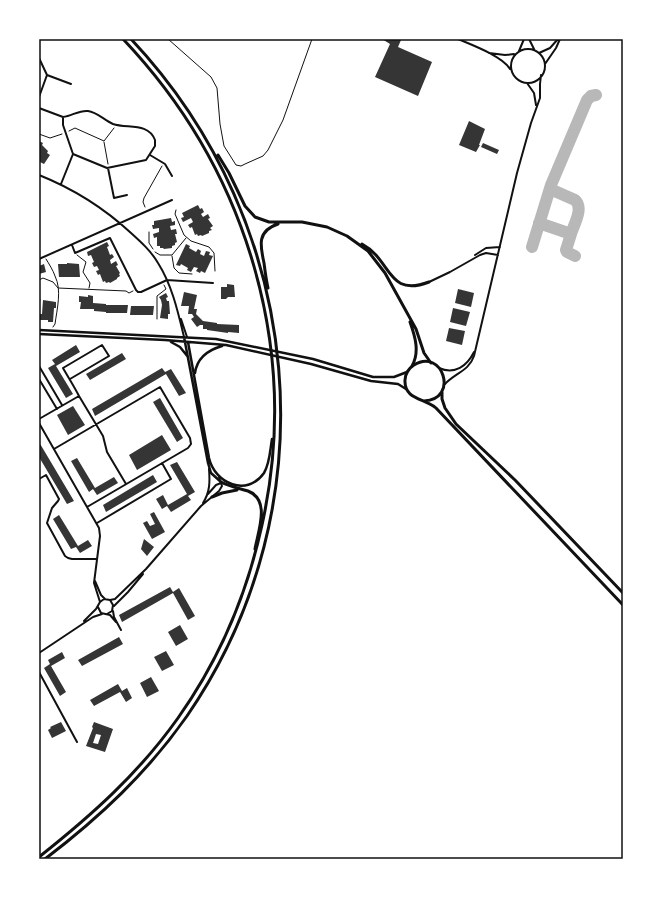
<svg xmlns="http://www.w3.org/2000/svg" width="662" height="898" font-family="'DM Sans',sans-serif">
<rect width="100%" height="100%" fill="#fff"/>
<g fill="none" stroke-linecap="round" stroke-linejoin="round">
<path stroke="#b8b8b8" stroke-width="12" d="M539,223L571,234C574,224 584,208 575,200L550,189
M571,234L566,250L567,252L575,256
M532,247L551,185L587,100L591,96L596,95"/>
</g>
<path fill="#353535" fill-rule="evenodd" d="M382,39H400L401,40L398,47L432,62L418,96L375,77L390,44Z
M469,121L485,129L479,145H480L476,152L459,145Z
M39,141L43,143L42,145L48,151L47,153L50,155L44,164L40,162L39,164Z
M483,143L499,150L497,154L481,147Z
M198,205L200,209L202,208L204,212L201,214L203,217L208,214L210,218L208,219L213,226L210,228L212,230L209,231V233L202,236L201,235L198,236L197,234L195,235L192,227L190,228L188,225L193,222L191,218L183,222L181,218L184,217L182,213Z
M171,218L172,222L175,221V225L170,226L171,230L176,229L177,234H175L177,242L175,243V245L172,246V248L164,249L163,248H160V246H157V237L154,238L153,234L159,232V228L153,229L152,225H154V221Z
M107,242L109,246L107,247L110,255L112,254L114,257L110,260L111,264L116,261L118,265L116,266L120,273L119,274L120,276L117,278V279L110,283L109,282L106,283L105,281L103,282L100,274L98,275L96,271L99,270L97,266L94,267L92,263L94,262L91,255L88,256L87,252Z
M186,244L190,246L189,248L196,252L198,249L201,251L200,254L204,256L206,251L210,252L209,255L213,256L205,273L201,271L200,273L196,271L198,268L194,267L191,272L187,270L188,268L181,264L180,266L176,265Z
M67,263L79,264L80,277H59L58,264H67Z
M44,264L46,272L39,274V266Z
M227,284L234,285L235,297H228L226,299H221V287H227Z
M458,289L474,293L471,307L455,303Z
M184,292L197,295L194,309H197L196,314L203,321L217,323V324L239,325V333L228,332V333L207,330V329H203V325H200L197,327L191,319L194,317L192,314H188L189,306H181Z
M166,293L168,297L166,298L167,301H169L170,314H168V319L160,318L162,305L161,300L159,297Z
M88,295L93,296V303L106,304V305H128L127,313H106V312L94,311V309H80L81,302H79V296L88,297Z
M43,300L56,302V308H54L53,322H48V320H39V314H42Z
M131,306H154L153,315H130Z
M453,308L470,312L466,326L450,322Z
M449,328L465,331L462,345L446,341Z
M76,345L80,352L56,366L73,394L66,398L48,368L55,364L52,360Z
M122,353L126,359L90,380L86,374Z
M162,368L165,372L171,369L186,393L179,396L166,374L95,416L92,409Z
M160,398L183,438L177,442L153,402Z
M73,406L85,425L68,435L57,415Z
M162,435L171,450L137,470L129,455Z
M39,442L74,501L67,504L39,457Z
M77,458L95,488L114,477L118,483L97,495L93,489L89,492L71,461Z
M177,462L195,492L188,496L191,500L171,512L167,506L162,509L156,499L163,495L168,505L187,494L170,465Z
M153,475L157,482L106,512L103,505Z
M154,512L165,532L152,539L143,523L147,521L150,526L155,524L150,514Z
M59,515L78,546L88,540L92,546L80,553L76,547L71,549L53,519Z
M144,539L154,547L147,556L141,549Z
M170,587L173,592L179,588L195,616L188,620L173,593L122,622L119,615Z
M180,625L188,639L176,646L168,632Z
M119,637L123,644L82,666L78,660Z
M166,651L174,665L162,671L154,657Z
M62,652L65,658L51,666L66,692L60,696L44,668L50,664L48,660Z
M151,677L159,691L147,697L140,683Z
M118,684L122,691L127,688L132,698L126,702L120,692L94,706L90,700Z
M61,722L66,731L52,738L48,730L51,728L50,727Z
M94,722L113,729L105,752L86,746L93,728L92,727ZM96,734L101,735L98,744L93,743Z"/>
<g fill="none" stroke-linecap="round" stroke-linejoin="round">
<path stroke="#111" stroke-width="1" d="M168,39L211,77L217,88L220,124L224,146L236,165L241,166L245,164L263,156L268,150L283,120L312,39
M69,131L75,128L104,141L114,128
M39,134L50,138L62,134
M104,142L108,164
M145,207L143,202L144,198L162,166
M176,210L175,214L184,235L191,241L209,247L214,253L215,271
M149,232V243L153,249
M155,252L160,255H172L186,238
M77,255L86,262L83,272L90,283L89,288
M172,256L174,268L179,273L192,274
M46,259C49,264 53,270 55,276C62,290 57,309 55,324L53,327
M39,280L43,278L53,282L58,288L126,291L129,293L133,291
M39,296L40,300
M157,319V296L166,289L164,285"/>
<path stroke="#111" stroke-width="2" d="M458,39C472,45 502,56 510,69
M529,39L534,49
M511 66a17 17 0 1 1 34 0a17 17 0 1 1-34 0Z
M519,51L524,39
M489,53L505,55L514,54
M539,53L550,48L558,39
M39,58L47,75L39,97
M545,64L556,48L560,39
M47,75L71,84
M527,83L534,93L536,105
M39,108L63,117V125L73,154
M63,117C72,116 79,110 88,111C97,112 104,120 113,124C127,129 148,122 155,140V146L146,160L107,168L73,154
M150,155L165,164L172,176
M108,168L114,198L127,195
M39,175C74,189 104,208 131,233C141,242 151,251 158,263C172,285 178,312 184,337
M61,184L73,154
M72,245L75,253L110,238L136,290L138,292H141L167,280L213,283
M475,255L486,248L500,247
M39,259L172,200
M429,282L450,272L480,255L486,253L498,255
M181,319L187,337
M39,366L62,405
M439,368C455,375 467,366 474,352
M39,379L57,409
M70,379L109,356L102,345L63,368C68,377 74,386 79,396
M445,384C455,373 469,371 474,356L517,173L531,123L540,98V84L541,75
M39,419L79,396L103,436L107,452L126,484
M39,423L99,528L100,536L94,583L100,602
M54,449L160,387L190,438L191,444L188,448L87,507
M39,479L46,475L59,499L58,501L52,508L47,523L65,556L68,558L72,559H96
M208,494L216,485L221,483
M203,503C210,492 210,482 209,469
M97,523L171,479L162,463
M95,581L101,595L105,599
M110,600L115,599L146,569L201,506L219,491L222,486L219,477
M114,606L128,592L143,574
M98,607L101,613L110,615L116,622
M113,611L114,617L121,630
M84,621L96,609L100,602L104,599L110,600L113,605L112,611L107,614
M39,653L93,617L102,614
M39,672L77,742"/>
<path stroke="#111" stroke-width="2.5" d="M39,330L216,339L313,359L373,377H394L407,372
M39,334L165,340L226,345L311,364L371,381L398,384L406,389
M184,337L208,463L211,473L221,482
M171,342L180,347L188,357
M188,342L209,458C215,484 247,497 264,473C270,463 270,450 272,439
M195,373C197,358 208,350 222,346"/>
<path stroke="#111" stroke-width="3" d="M442,392V399L445,408L456,424L515,480L623,593
M424,401C460,399 442,347 414,365C409,368 405,374 405,380C404,400 425,398 436,408L623,605"/>
<path stroke="#111" stroke-width="3" d="M218,155L229,173L245,206L255,217L269,222H302L327,227L347,236L368,251L385,273L416,329L424,353L431,363
M362,244C392,260 387,298 429,282
M268,288C266,279 265,271 264,263C260,245 257,231 278,224
M410,322C415,336 420,352 412,366
M221,482C230,487 239,488 248,491C271,500 258,531 255,549
M212,497L222,493L237,490
M39,857C92,815 139,773 178,718C219,660 247,594 262,525C301,349 247,170 123,39
M45,859C100,817 147,773 187,716C332,505 305,224 131,39"/>
</g>
<rect width="662" height="898" fill="none" stroke="#ffffff" stroke-width="80"/>
<rect x="40" y="40" width="582" height="818" fill="none" stroke="#111" stroke-width="1.5"/>
</svg>
